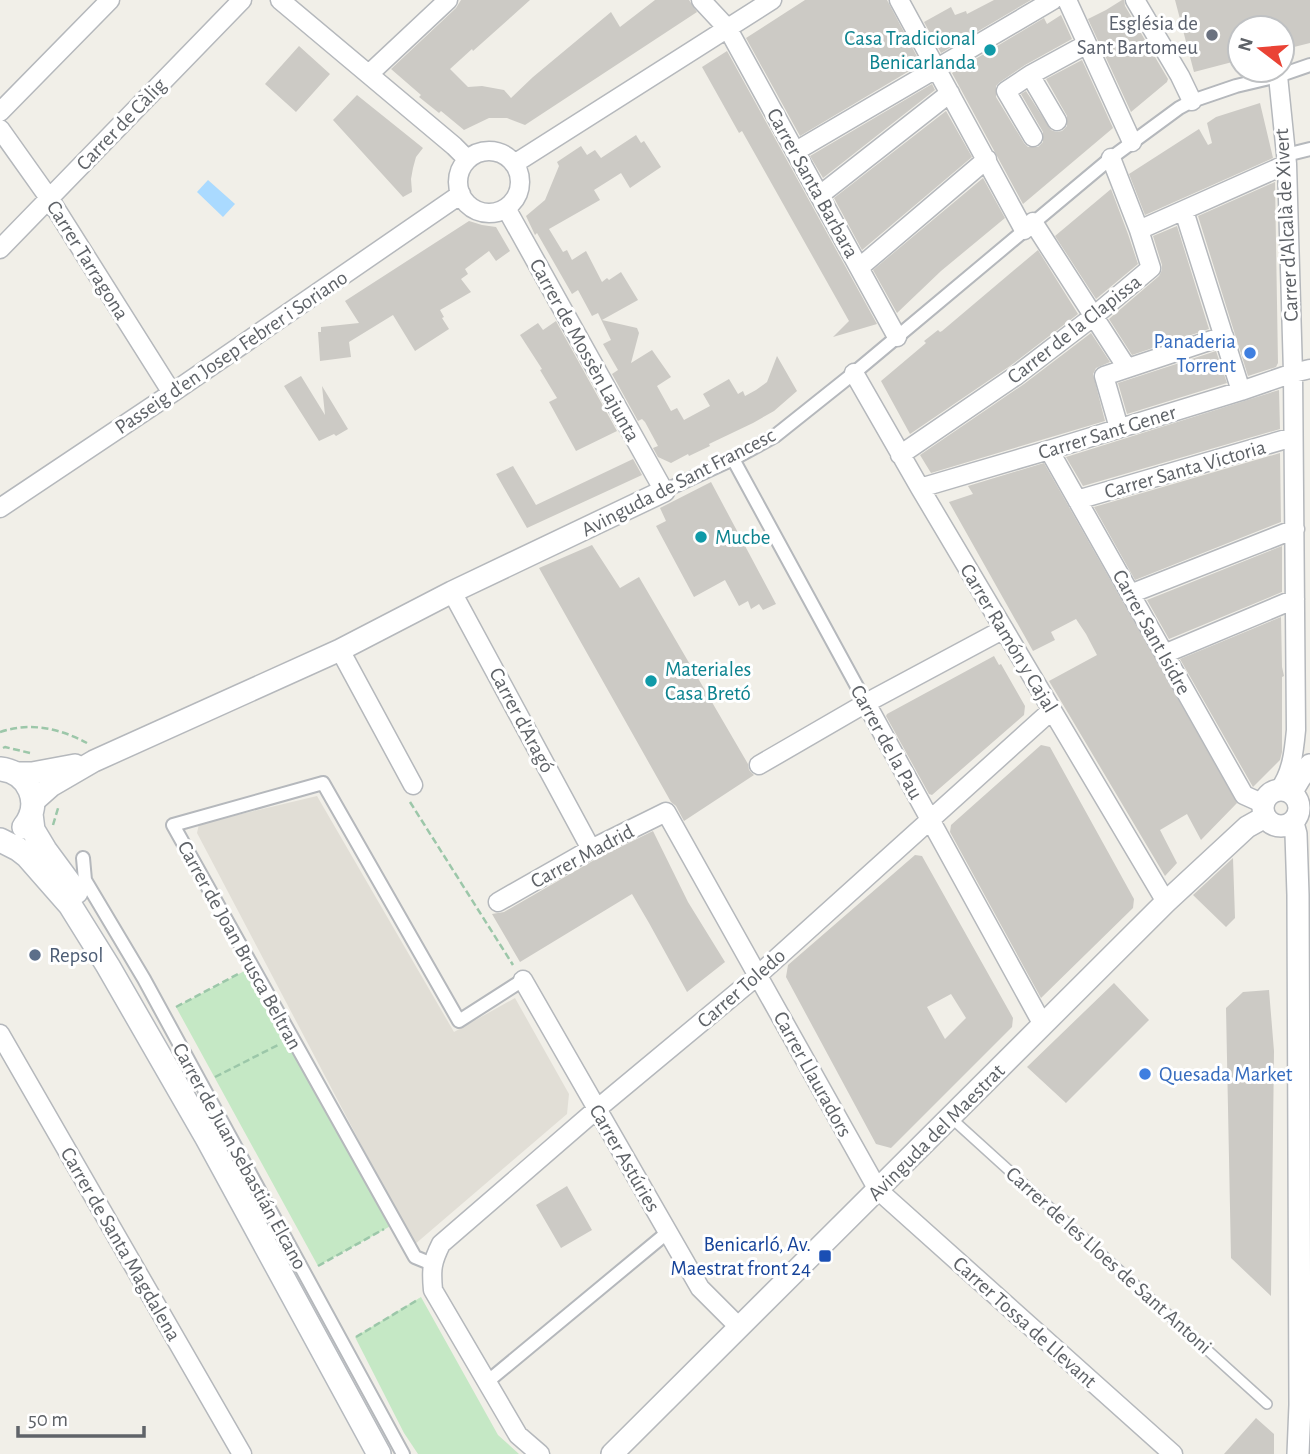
<svg xmlns="http://www.w3.org/2000/svg" width="1310" height="1454" font-family="'Alegreya Sans',sans-serif">
<rect width="100%" height="100%" fill="#f1efe8"/>
<path fill="#e1ded6" d="M317,796L454,1032L515,998L569,1094L567,1114L414,1245L197,833L199,824Z"/>
<path fill="#c5e8c5" d="M252,967L396,1223L318,1266L176,1007Z
M421,1297L498,1435L519,1454H418L404,1433L355,1337Z"/>
<path fill="#aadaff" d="M208,180L235,204L223,217L197,192Z"/>
<path fill="#cccac5" fill-rule="evenodd" d="M461,0H530L473,51L472,49L450,69L468,87L482,86L504,90L511,98L533,77L611,12L620,27L655,0H689L697,12L525,125L507,118H489L464,130L441,111L439,113L419,97L421,95L391,69L456,8Z
M805,0H887L921,64L800,136L746,38Z
M994,0H1031L941,53L924,22L951,7L955,15L966,11L967,14Z
M1122,0H1124L1125,6L1168,79L1167,82L1131,112L1088,19L1106,10Z
M1175,0H1310V43L1282,50V28H1240V60L1194,72Z
M1061,15L1072,39L1025,65L1000,82L996,86V97L1024,143L1028,147H1038L1043,142V132L1021,94L1026,91L1051,130L1056,132L1062,131L1067,126V116L1046,79L1082,60L1113,128L1023,204L952,73L1044,18L1047,24Z
M299,46L330,74L296,112L265,84Z
M727,51L877,324L833,337L849,321L742,131L739,133L702,67Z
M932,84L935,90L823,178L810,156Z
M357,95L423,148L416,157L413,168L411,179L412,192L403,197L333,120Z
M1260,103L1273,158L1145,215L1129,174L1199,129L1208,145L1212,143L1207,123L1216,117Z
M946,111L972,157L862,250L834,198Z
M636,135L641,143L644,141L661,167L630,188L621,173L594,190L600,200L549,229L563,252L567,250L572,260L586,251L602,282L607,278L609,280L621,272L638,300L602,320L637,328L639,333L631,363L652,350L671,377L657,386L671,411L677,408L684,420L710,406L703,394L729,379L738,394L743,391L745,396L756,390L767,382L777,356L797,391L774,411L753,423L709,444L710,446L689,456L688,454L671,463L658,457L653,448L658,446L645,422L642,419L638,421L612,374L618,370L603,344L611,340L598,313L592,316L578,290L572,294L537,233L535,235L526,216L545,200L559,166L557,162L581,146L587,155L595,150L601,158Z
M983,178L1005,218L941,271L897,313L873,270Z
M1275,182L1278,363L1276,367L1248,376L1198,216Z
M1111,189L1128,234L1138,264L1096,299L1055,236Z
M469,221L482,225L496,227L510,251L496,261L489,251L465,269L468,274L461,279L471,292L440,310L444,317L442,318L449,329L415,351L393,315L349,342L351,357L320,361L318,332H321V327L359,323L345,301Z
M1177,226L1209,329L1132,355L1109,319L1159,276L1162,270V265L1153,236Z
M1038,250L1078,314L1010,366L910,434L881,381L926,343L924,341L938,330L940,332L942,331Z
M556,321L617,431L576,451L549,402L557,398L540,370L542,369L520,335L538,323L543,330Z
M1091,333L1110,362L1096,368L1093,374L1105,421L931,473L920,455L1024,384Z
M1216,351L1227,383L1127,414L1118,383Z
M301,376L325,415L322,386L348,429L336,436L334,434L319,441L284,386Z
M1279,390L1280,429L1083,486L1066,457Z
M1280,453L1281,522L1135,580L1094,507Z
M633,459L642,475L527,528L496,474L513,466L536,505Z
M1044,463L1237,803L1201,840L1187,814L1160,830L1177,863L1165,876L1049,681L1097,655L1086,634L1076,619L1051,632L1055,640L1033,651L949,502L973,494L968,486Z
M711,482L776,604L763,610L759,604L751,609L748,601L739,606L725,580L694,597L656,526L666,521L660,508Z
M592,545L620,588L639,577L748,764L749,770L754,775L684,821L676,806L671,802L539,568Z
M1282,546V592L1169,639L1147,600Z
M1281,617L1282,667L1284,676L1282,677V752L1280,760L1253,787L1180,659Z
M994,656L999,665L1001,664L1025,706L1024,715L932,795L929,794L886,716L887,714Z
M1041,745L1050,747L1134,899L1133,908L1041,998L950,832L951,825Z
M653,831L688,902L725,962L687,992L649,923L632,894L520,962L492,914L504,912L596,859Z
M915,855L922,856L1013,1018L1012,1027L891,1148L876,1144L786,977L788,965ZM951,994L966,1018L945,1039L927,1007Z
M1233,858L1235,918L1226,927L1193,895Z
M1114,983L1149,1020L1066,1103L1027,1067Z
M1269,990L1274,1051L1271,1296L1231,1258L1226,1008L1243,992Z
M567,1186L592,1230L561,1248L536,1205Z
M1256,1418L1274,1434V1454H1224Z"/>
<g fill="none" stroke-linecap="round" stroke-linejoin="round">
<defs>
<path id="service" d="M950,1117L1267,1404"/>
<path id="pedestrian" d="M1286,155L1310,149
M733,459L866,703
M664,491L733,459L775,436L854,373L1111,158L1179,108L1192,101L1236,86L1278,76L1310,65
M83,858L85,880L144,979L403,1454
M432,1264L415,1257L173,825L323,783L459,1021L523,980
M487,1382L668,1232"/>
<path id="minor" d="M280,0L454,146L466,158V161
M701,0L728,29L897,337
M899,0L1024,230
M1067,0L1132,142
M1135,0L1180,76L1192,101
M369,74L448,0
M1030,75L1006,91L1033,137
M1278,76L1287,164L1293,373L1296,730C1294,751 1292,773 1279,790
M0,112L110,0
M1057,121L1030,75L1087,44
M0,129L49,198L172,393
M796,151L1053,0
M458 182a31 31 0 1 1 62 0a31 31 0 1 1-62 0Z
M514,164L772,0
M820,195L950,93
M506,208L664,491
M1184,211L1241,391
M1033,222L1127,368
M1139,230L1287,164
M0,249L242,0
M860,267L987,159
M854,373L920,488L1166,902
M1119,428L1104,376L1224,336
M1049,450L1244,795L1264,804
M900,455L1017,375L1094,316L1151,268L1139,230L1111,158
M920,488L1049,450L1241,391L1293,373L1310,369
M1077,500L1293,437
M0,508L172,393L461,194
M452,592L591,849
M1130,594L1295,529
M340,650L413,785
M1164,654L1295,599
M866,703L1043,1025
M759,765L866,703L1004,629
M498,902L591,849L666,812L878,1190L1173,1454
M523,980L700,1288L739,1327
M0,1034L242,1454
M540,1454L518,1435L433,1290C431,1269 432,1262 441,1244L597,1109L757,976L1052,710"/>
<path id="tertiary" d="M15,773H32L75,765
M1263 808a18 18 0 1 1 36 0a18 18 0 1 1-36 0Z
M1291,793L1300,778L1310,765
M33,802L51,786L94,761L340,650L452,592L664,491
M1293,823L1296,834L1298,895L1300,1405L1298,1454
M612,1454L1166,902L1247,827L1265,817"/>
<path id="secondary" d="M0,769C29,772 43,803 24,827
M31,814L33,830L45,850L76,892
M0,840L18,849L27,856L70,905L108,966L207,1138L379,1454"/>
</defs>
<use href="#service" stroke="#b5b8bc" stroke-width="12"/>
<use href="#pedestrian" stroke="#b5b8bc" stroke-width="16"/>
<use href="#minor" stroke="#b5b8bc" stroke-width="21"/>
<use href="#tertiary" stroke="#b5b8bc" stroke-width="24"/>
<use href="#secondary" stroke="#b6babf" stroke-width="26"/>
<path stroke="#9cc7a9" stroke-width="2.5" stroke-dasharray="7 3.5" stroke-linecap="butt" d="M0,732C31,722 59,728 87,743
M3,748L5,747L30,753
M410,802L513,965
M53,825L59,805
M176,1007L240,973
M215,1077L280,1044
M318,1266L384,1229
M356,1337L419,1299"/>
<use href="#service" stroke="#fff" stroke-width="9"/>
<use href="#pedestrian" stroke="#fff" stroke-width="12"/>
<use href="#minor" stroke="#fff" stroke-width="18"/>
<use href="#tertiary" stroke="#fff" stroke-width="21"/>
<use href="#secondary" stroke="#fff" stroke-width="23"/>
</g>
<circle fill="#6b7280" stroke="#fff" stroke-width="2.5" cx="1212" cy="35" r="7"/>
<g fill="#0f9aa8" stroke="#fff" stroke-width="2.5">
<circle cx="990" cy="50" r="7"/>
<circle cx="701" cy="537" r="7"/>
<circle cx="651" cy="681" r="7"/>
</g>
<g fill="#3f7fe0" stroke="#fff" stroke-width="2.5">
<circle cx="1250" cy="353" r="7"/>
<circle cx="1145" cy="1074" r="7"/>
</g>
<circle fill="#5c6f8a" stroke="#fff" stroke-width="2.5" cx="35" cy="955" r="7"/>
<rect fill="#1a4fb4" stroke="#fff" stroke-width="2.5" x="818" y="1249" width="14" height="14" rx="3.5"/>
<g text-anchor="middle" stroke-width="6" stroke-linejoin="round" paint-order="stroke">
<g font-size="21" fill="#5b616d" stroke="#fff" text-anchor="end">
<text x="1198" y="30">Església de<tspan x="1198" dy="24">Sant Bartomeu</tspan></text>
</g>
<g font-size="21" fill="#0d838f" stroke="#fff" text-anchor="start">
<text x="976" y="45" text-anchor="end">Casa Tradicional<tspan x="976" dy="24">Benicarlanda</tspan></text>
<text x="715" y="544">Mucbe</text>
<text x="665" y="676">Materiales<tspan x="665" dy="24">Casa Bretó</tspan></text>
</g>
<g font-size="21" fill="#5f6368" stroke="#fff">
<text transform="translate(121 124) rotate(-46)" y="7">Carrer de Càlig</text>
<text transform="translate(813 183) rotate(61)" y="7">Carrer Santa Barbara</text>
<text transform="translate(1286 225) rotate(-93)" y="7">Carrer d'Alcalà de Xivert</text>
<text transform="translate(88 260) rotate(58)" y="7">Carrer Tarragona</text>
<text transform="translate(1074 329) rotate(-38)" y="7">Carrer de la Clapissa</text>
<text transform="translate(585 350) rotate(61)" y="7">Carrer de Mossèn Lajunta</text>
<text transform="translate(231 352) rotate(-34)" y="7">Passeig d'en Josep Febrer i Soriano</text>
<text transform="translate(1107 432) rotate(-17)" y="7">Carrer Sant Gener</text>
<text transform="translate(1185 469) rotate(-16)" y="7">Carrer Santa Victoria</text>
<text transform="translate(678 482) rotate(-27)" y="7">Avinguda de Sant Francesc</text>
<text transform="translate(1152 632) rotate(61)" y="7">Carrer Sant Isidre</text>
<text transform="translate(1009 638) rotate(59)" y="7">Carrer Ramón y Cajal</text>
<text transform="translate(522 720) rotate(62)" y="7">Carrer d'Aragó</text>
<text transform="translate(887 742) rotate(61)" y="7">Carrer de la Pau</text>
<text transform="translate(582 856) rotate(-28)" y="7">Carrer Madrid</text>
<text transform="translate(240 945) rotate(61)" y="7">Carrer de Joan Brusca Beltran</text>
<text transform="translate(741 988) rotate(-41)" y="7">Carrer Toledo</text>
<text transform="translate(813 1074) rotate(61)" y="7">Carrer Llauradors</text>
<text transform="translate(936 1132) rotate(-45)" y="7">Avinguda del Maestrat</text>
<text transform="translate(240 1156) rotate(61)" y="7">Carrer de Juan Sebastián Elcano</text>
<text transform="translate(625 1158) rotate(60)" y="7">Carrer Astúries</text>
<text transform="translate(121 1244) rotate(60)" y="7">Carrer de Santa Magdalena</text>
<text transform="translate(1109 1260) rotate(42)" y="7">Carrer de les Lloes de Sant Antoni</text>
<text transform="translate(1025 1322) rotate(42)" y="7">Carrer Tossa de Llevant</text>
</g>
<g font-size="21" fill="#366cbe" stroke="#fff" text-anchor="end">
<text x="1236" y="348">Panaderia<tspan x="1236" dy="24">Torrent</tspan></text>
<text x="1159" y="1081" text-anchor="start">Quesada Market</text>
</g>
<g font-size="21" fill="#4e5e75" stroke="#fff" text-anchor="start">
<text x="49" y="962">Repsol</text>
</g>
<g font-size="21" fill="#164399" stroke="#fff" text-anchor="end">
<text x="811" y="1251">Benicarló, Av.<tspan x="811" dy="24">Maestrat front 24</tspan></text>
</g>
</g>
<g transform="translate(1261 49) rotate(286)"><circle r="33" fill="#ffffff" stroke="#bfc1c3" stroke-width="2"/>
<path d="M0-5L12 26L0 18L-12 26Z" fill="#ea4335"/>
<text y="-10" font-size="19" font-weight="bold" text-anchor="middle" fill="#5f6368">N</text>
</g>
<path d="M18 1426v10h126v-10" fill="none" stroke="#5f6368" stroke-width="3.5"/>
<text x="28" y="1426" font-size="21" fill="#5f6368" stroke="#ffffff" stroke-width="5" paint-order="stroke">50 m</text>
</svg>
